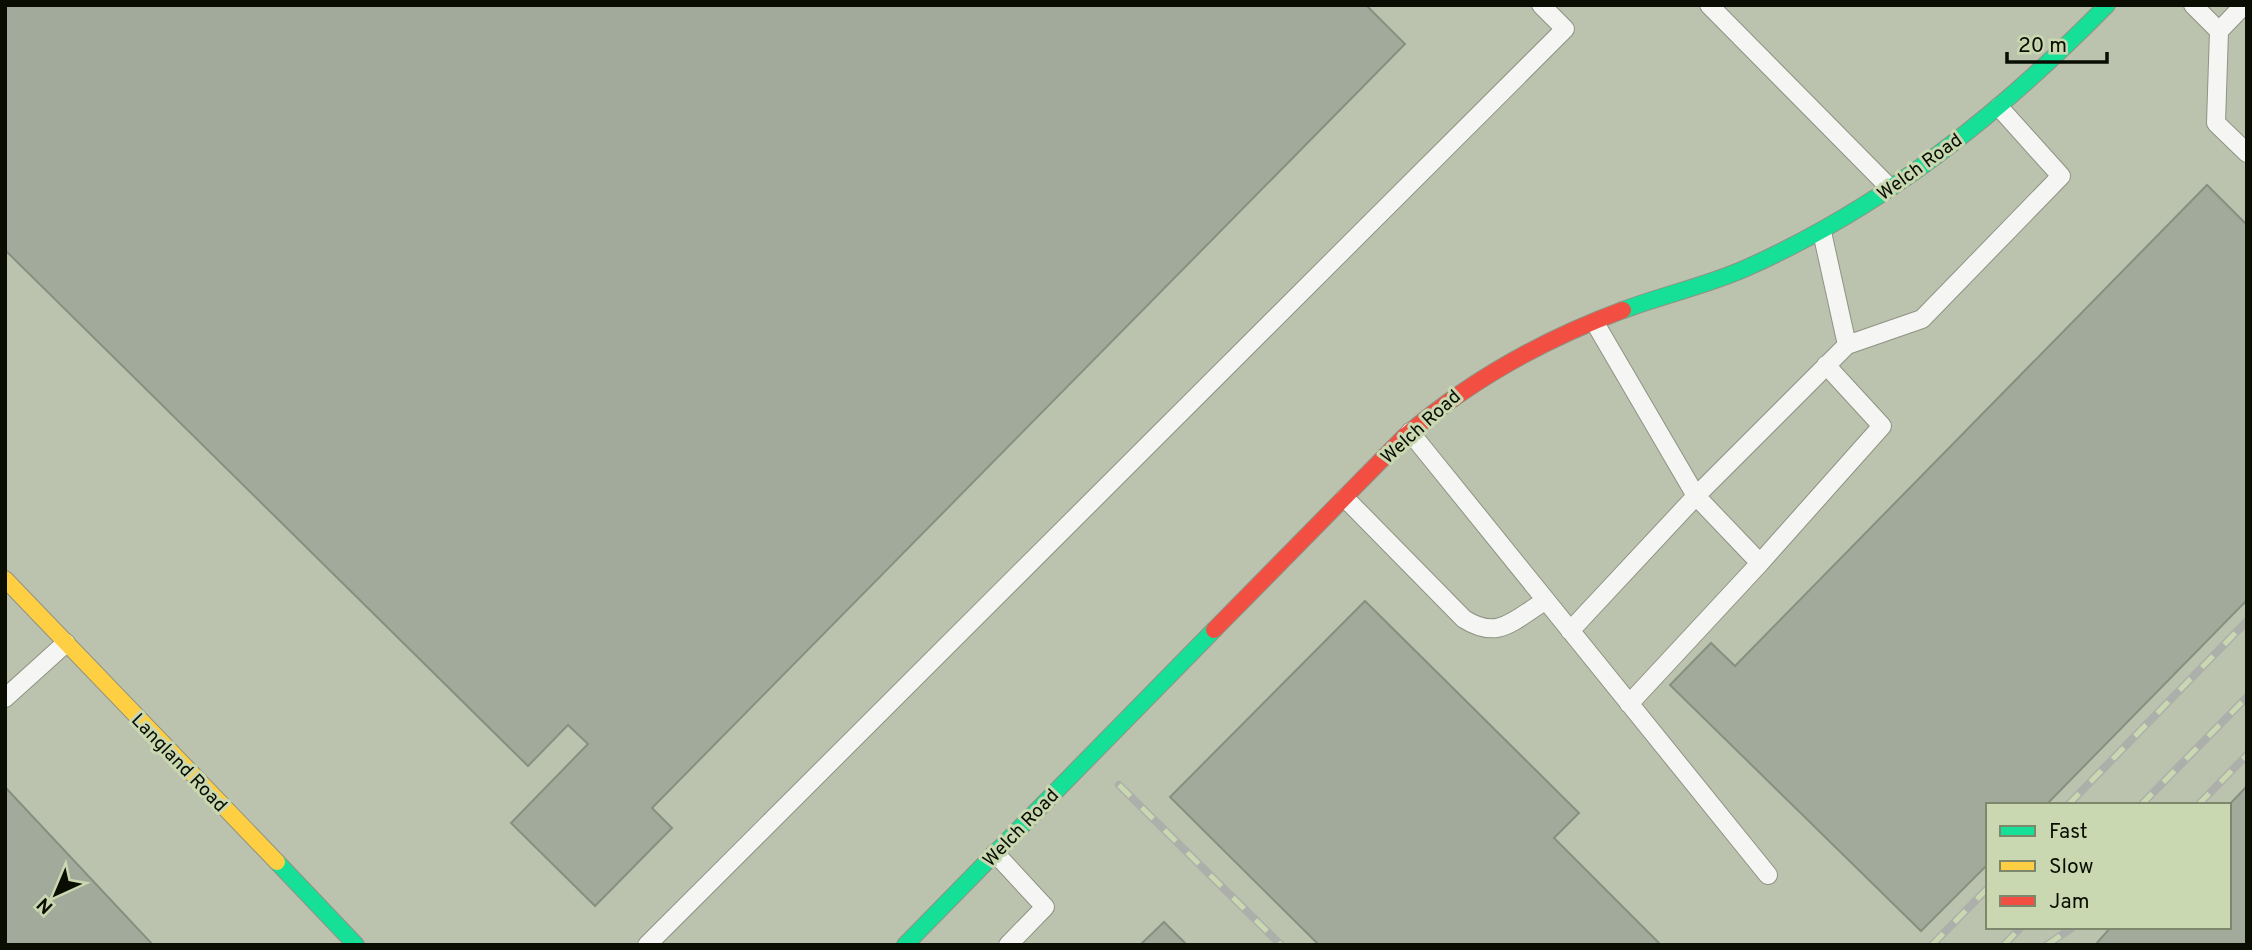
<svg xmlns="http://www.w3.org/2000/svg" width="2252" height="950" font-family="Overpass,sans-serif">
<rect width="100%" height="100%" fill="#bbc2ad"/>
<path fill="#a2ab9b" stroke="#879080" stroke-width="2" d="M5,5H1366L1405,44L652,808L672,828L595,906L511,823L588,744L568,725L528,766L5,250Z
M2207,185L2247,225V600L2046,805H1988V864L1921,931L1670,685L1711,643L1735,666Z
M1365,601L1579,813L1554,838L1661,945H1319L1170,797Z
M2247,786V945H2095L2111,927H2229V805Z
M5,787L153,945H5Z
M1164,922L1187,945H1140Z"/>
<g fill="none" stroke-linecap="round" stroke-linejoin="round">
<defs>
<path id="lane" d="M1709,5L1889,187
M2193,5L2219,31L2244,5
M2219,31L2216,123L2247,153
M1595,323L1696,496L1847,345L1822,232
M1847,345L1922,319L2061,176L1999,107
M1410,432L1768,875
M1345,498L1464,619C1499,641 1513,620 1545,601
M1760,563L1882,426L1826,365
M1570,631L1696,496L1760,563L1629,704
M5,698L66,643
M995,853L1045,907L1008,945
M647,945L1565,29L1541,5"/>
<path id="fast" d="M1623,310C1663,295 1705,286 1744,269C1884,207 2001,113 2107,5
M277,862L356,945
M905,945L1214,630"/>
<path id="slow" d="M5,579L277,862"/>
<path id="jam" d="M1214,630L1404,437C1469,381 1542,340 1623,310"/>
</defs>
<use href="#lane" stroke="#8e9383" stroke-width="20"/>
<use href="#fast" stroke="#8e9383" stroke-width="18"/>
<use href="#slow" stroke="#8e9383" stroke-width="18"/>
<use href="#jam" stroke="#8e9383" stroke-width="18"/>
<use href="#lane" stroke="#f5f6f3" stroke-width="18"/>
<use href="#fast" stroke="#16e098" stroke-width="16"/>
<use href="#slow" stroke="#ffcf43" stroke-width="16"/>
<use href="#jam" stroke="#f24e42" stroke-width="16"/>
<defs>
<path id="rail" d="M1119,785L1281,945
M2068,805L2247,621
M2141,805L2247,697
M2198,805L2247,755
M1932,945L1988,888
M2004,945L2021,927
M2047,945L2073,927"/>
</defs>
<use href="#rail" stroke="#adafaa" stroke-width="8"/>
<use href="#rail" stroke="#cad8b1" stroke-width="5" stroke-dasharray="16" stroke-linecap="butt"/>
</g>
<g text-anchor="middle" stroke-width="6" stroke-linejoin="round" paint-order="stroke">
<g font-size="19" fill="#090d02" stroke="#cad8b1">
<text transform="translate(1919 166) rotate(-36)" y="7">Welch Road</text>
<text transform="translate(1420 426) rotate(-42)" y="7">Welch Road</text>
<text transform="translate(180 762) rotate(46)" y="7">Langland Road</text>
<text transform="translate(1020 827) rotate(-46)" y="7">Welch Road</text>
</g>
</g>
<rect width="2252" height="950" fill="none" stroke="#090d02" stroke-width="14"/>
<rect x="1986" y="803" width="245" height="126" fill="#cad8b1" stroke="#7d876b" stroke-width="2"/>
<rect x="2000" y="826" width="35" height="10" fill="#16e098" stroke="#7d876b" stroke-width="2"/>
<text x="2049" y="838" font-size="21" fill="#090d02">Fast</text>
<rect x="2000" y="861" width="35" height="10" fill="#ffcf43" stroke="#7d876b" stroke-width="2"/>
<text x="2049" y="873" font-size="21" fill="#090d02">Slow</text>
<rect x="2000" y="896" width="35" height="10" fill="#f24e42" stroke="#7d876b" stroke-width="2"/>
<text x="2049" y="908" font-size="21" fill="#090d02">Jam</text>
<g transform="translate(56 894) rotate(224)" stroke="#cad8b1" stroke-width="5" paint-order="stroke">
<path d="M0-5L12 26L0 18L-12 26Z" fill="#090d02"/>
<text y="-10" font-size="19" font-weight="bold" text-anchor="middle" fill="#090d02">N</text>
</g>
<path d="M2007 52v10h100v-10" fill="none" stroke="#090d02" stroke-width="3.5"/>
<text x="2018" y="52" font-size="21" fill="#090d02" stroke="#cad8b1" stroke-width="5" paint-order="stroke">20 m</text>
</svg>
